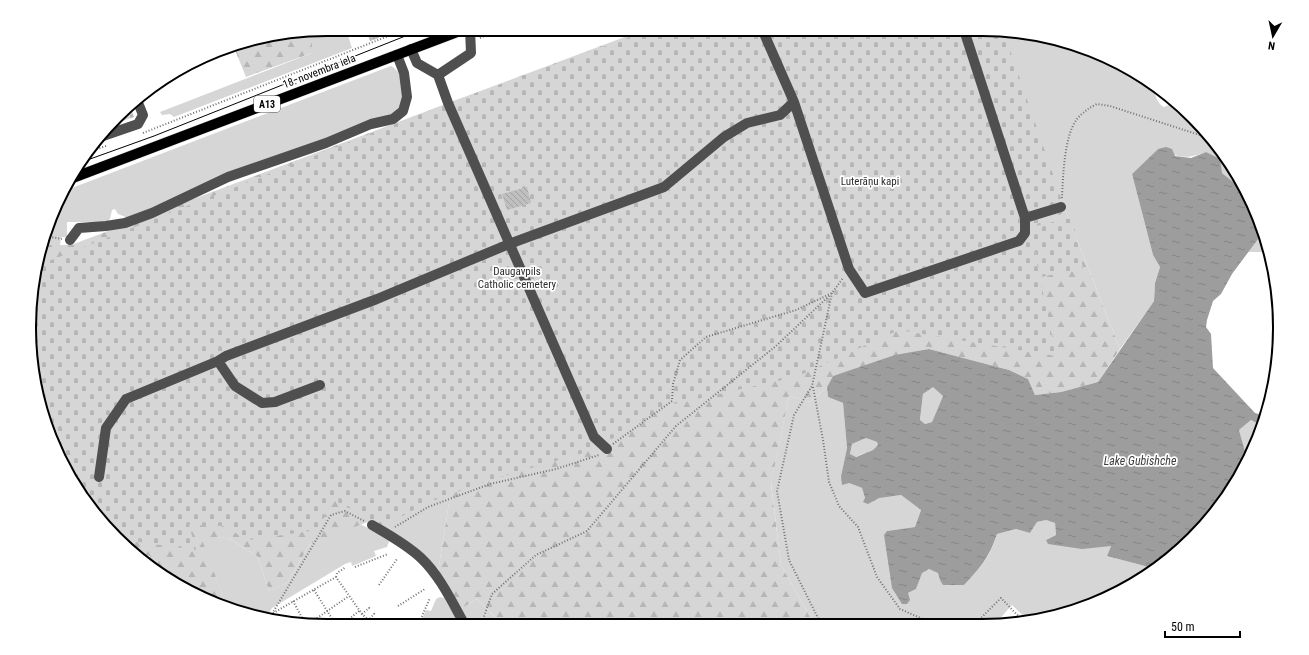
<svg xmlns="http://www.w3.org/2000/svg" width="1309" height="655" font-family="'Roboto Condensed',sans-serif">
<defs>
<pattern id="forest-firs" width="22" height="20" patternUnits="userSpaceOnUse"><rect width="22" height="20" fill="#d6d6d6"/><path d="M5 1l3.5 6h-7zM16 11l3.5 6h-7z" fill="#b6b6b6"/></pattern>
<pattern id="cemetery-stones" width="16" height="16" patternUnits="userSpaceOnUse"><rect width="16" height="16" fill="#d6d6d6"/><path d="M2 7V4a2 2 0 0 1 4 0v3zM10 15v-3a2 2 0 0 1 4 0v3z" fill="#b6b6b6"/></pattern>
<pattern id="water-ripples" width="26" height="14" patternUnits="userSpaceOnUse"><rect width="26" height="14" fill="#9d9d9d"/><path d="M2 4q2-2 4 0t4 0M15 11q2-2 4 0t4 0" fill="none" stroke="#858585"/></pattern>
<pattern id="building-back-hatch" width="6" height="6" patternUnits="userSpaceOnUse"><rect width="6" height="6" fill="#bfbfbf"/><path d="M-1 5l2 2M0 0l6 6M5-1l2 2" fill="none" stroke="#a2a2a2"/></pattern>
</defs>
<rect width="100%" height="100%" fill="#fff"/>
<path fill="#d6d6d6" d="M328,29H346L352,48L174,117L170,114L162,115L160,112L312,53V32Z
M995,30C1040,30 1113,53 1149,82C1156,88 1154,102 1164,107L1176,102C1204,128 1230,157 1246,192L1222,173L1206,152C1185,160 1179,157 1158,149L1132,174L1153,255L1160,267L1155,283L1154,301L1120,349Z
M391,66C405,73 407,97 398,109C397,112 393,113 390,115L128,218L118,214L115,209L112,210L110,219L107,222H67V237H61L60,245H42L52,213L64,191Z
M1264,231L1269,252H1248Z
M933,386L943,396L932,422L925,424L920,421L923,394Z
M827,387L828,397L843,403L847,448L841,476L849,483L862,488L865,498L901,495L921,510L915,527L887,531L908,593L916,589L921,573L929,569L939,573L940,580L964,585C980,568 990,558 997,534L1016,529L1030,533L1037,522L1046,520L1055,523L1056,535L1046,540L1111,546L1107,556L1156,569L1096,603L1029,621L1012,605L995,624H814L781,565L771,483L789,396L810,402Z
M1251,420L1262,426L1248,462L1239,430Z
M866,438L877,442L879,445L873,450L855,457L850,454L852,444Z
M451,490L438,572L405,542L370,520Z
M360,524L390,539L387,547L374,551L376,556L352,566L351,562L345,564L272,608L266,618L250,616L227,607L200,536L228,538L257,556L269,591L287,583L310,544Z
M440,597L444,598L460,625H419L426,610L431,611L436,599Z
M477,599L503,625H468L459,610Z"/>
<path fill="url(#forest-firs)" d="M646,29L995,30L1120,349L1098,382L1061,392L1035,395L1028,379L1009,370L929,349L833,376L827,387L810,402L789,396L771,484L781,565L814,624L503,625L477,599L459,610L438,572L451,490L310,544L287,583L269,591L257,556L228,538L201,537L227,607L196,595L150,562V556L138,554L117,539L60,459L32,366L35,269L42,245H71Z
M312,32V53L246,77L233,45Z"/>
<path fill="url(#cemetery-stones)" d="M652,29L1003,30L1066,212L1030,227L1072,218L1083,268L1041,277L1031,234L1056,356L899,330L796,377L674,404L590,451L490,480L424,504L383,527L334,500L317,530L248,540L223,526L189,525L196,550L117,539L60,459L32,366L36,266L448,103Z
M131,107L134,117L116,123Z"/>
<path fill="url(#water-ripples)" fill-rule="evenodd" d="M1166,147L1172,149L1175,156L1191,158L1206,152L1220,159L1222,173L1246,192L1264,231L1232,274L1221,294L1213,301L1207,320L1206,327L1211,334L1213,368L1255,413L1266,416L1262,426L1251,420L1239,430L1248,462L1206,524L1163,564L1156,569L1107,556L1111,546L1082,549L1048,544L1046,540L1056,535L1055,523L1046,520L1037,522L1030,533L1016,529L997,534C989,558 980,568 964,585H943L940,580L938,573L929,569L922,573L916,589L908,593L910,600L907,604H902L892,588L884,535L887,531L915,527L921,510L901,495L879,498L868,504L863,502L865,498L862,488L849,483L842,485L841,476L847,448L843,403L828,397L827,387L833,376L895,355L929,349L1009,370L1028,379L1035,395L1061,392L1098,382L1154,301L1155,283L1160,267L1153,255L1132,174L1158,149ZM933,387L943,396L932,422L925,424L920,420L923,394ZM866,438L877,442L878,445L873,450L856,457L850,454L852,444Z"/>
<path fill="url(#building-back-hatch)" d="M366,29H376L379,38L370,41Z
M527,187L531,203L507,210L502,194Z"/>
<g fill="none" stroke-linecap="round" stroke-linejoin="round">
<defs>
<path id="major" d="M70,179L465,29"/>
</defs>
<use href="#major" stroke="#dbdbdb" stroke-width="11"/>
<path stroke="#717171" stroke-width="2" stroke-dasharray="1 2" stroke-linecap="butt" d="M480,38L501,29
M143,133L406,29
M88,152L106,146
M1062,198C1063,177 1064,136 1077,119C1083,112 1089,108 1097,104L1110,106L1212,139
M44,240L51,237L62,239
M813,387L823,440L829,482L839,506L858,527L877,577L900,609L934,624
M613,444L672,401L673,384L680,360L706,337L796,310L832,293L843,278
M395,527L428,507L490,484L556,469L599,455
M355,567L388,554
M336,577L337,573L346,567
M379,585L397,559
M314,590L336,625
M293,601L306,625
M398,606L425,589
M273,613L336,577L362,614L374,625
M272,614L277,620
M362,614L369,608L370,609
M269,619L331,515L345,511L364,521
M368,621L374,614L373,612
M821,624L789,560L777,491L794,415L812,386L832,293
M975,624L1001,598L1024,622
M307,625L349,596
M342,625L359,611
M418,625L430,598
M481,625L492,594L536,555L587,531L676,426L776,346L830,295"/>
<path stroke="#4f4f4f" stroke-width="10" d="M762,29L794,102L849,269L865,293L1019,241L1025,233V218L1061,207
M964,30L1025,218
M411,49L417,63L438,75L471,53L470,29
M438,75L448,103L594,437L607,449
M103,136L138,124L143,115L137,100
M70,240L79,228L106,226L125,223L152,213L228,177L326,143L371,124L393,119L403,111L407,97L404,73L397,55
M218,361L235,386L262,403L275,402L320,385
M99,477L106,428L126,399L218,361L226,356L377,299L509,244L664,187L724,137L747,123L780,115L794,102
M372,525C389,535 406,544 421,558C440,576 452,602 465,625"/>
<use href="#major" stroke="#000" stroke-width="10"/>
<path stroke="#000" stroke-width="1" d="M79,163L154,136L423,29"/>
</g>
<g text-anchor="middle" stroke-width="3.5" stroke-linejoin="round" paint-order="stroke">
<rect fill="#fff" stroke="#4c4c4c" stroke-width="1" x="254" y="96" width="26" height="16" rx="3"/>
<g font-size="10" font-weight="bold" fill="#000">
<text x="267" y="108">A13</text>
</g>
<g font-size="11" fill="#000" stroke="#fff">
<text transform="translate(319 71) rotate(-21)" y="4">18. novembra iela</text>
</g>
<g font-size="11" fill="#2d2d2d" stroke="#fff">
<text x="870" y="185">Luterāņu kapi</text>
<text x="517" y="275">Daugavpils<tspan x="517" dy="13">Catholic cemetery</tspan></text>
</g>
<g font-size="12" font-style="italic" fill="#3e3e3e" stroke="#fff">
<text x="1140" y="465">Lake Gubishche</text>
</g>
</g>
<path d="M0 0H1309V655H0ZM327 36H982A291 291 0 0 1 1273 327V328A291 291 0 0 1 982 619H327A291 291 0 0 1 36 328V327A291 291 0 0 1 327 36Z" fill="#fff" fill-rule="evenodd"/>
<path fill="none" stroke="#000" stroke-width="2" d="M327 36H982A291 291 0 0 1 1273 327V328A291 291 0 0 1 982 619H327A291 291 0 0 1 36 328V327A291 291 0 0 1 327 36Z"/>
<g transform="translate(1273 36) rotate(189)" stroke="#ffffff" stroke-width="3" paint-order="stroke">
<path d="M0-3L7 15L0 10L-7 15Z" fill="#000000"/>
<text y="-6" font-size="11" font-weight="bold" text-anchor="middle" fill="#000000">N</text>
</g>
<path d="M1165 631v6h75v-6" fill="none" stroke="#000000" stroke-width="2"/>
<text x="1171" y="631" font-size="12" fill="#000000" stroke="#ffffff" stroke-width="3" paint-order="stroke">50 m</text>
</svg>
